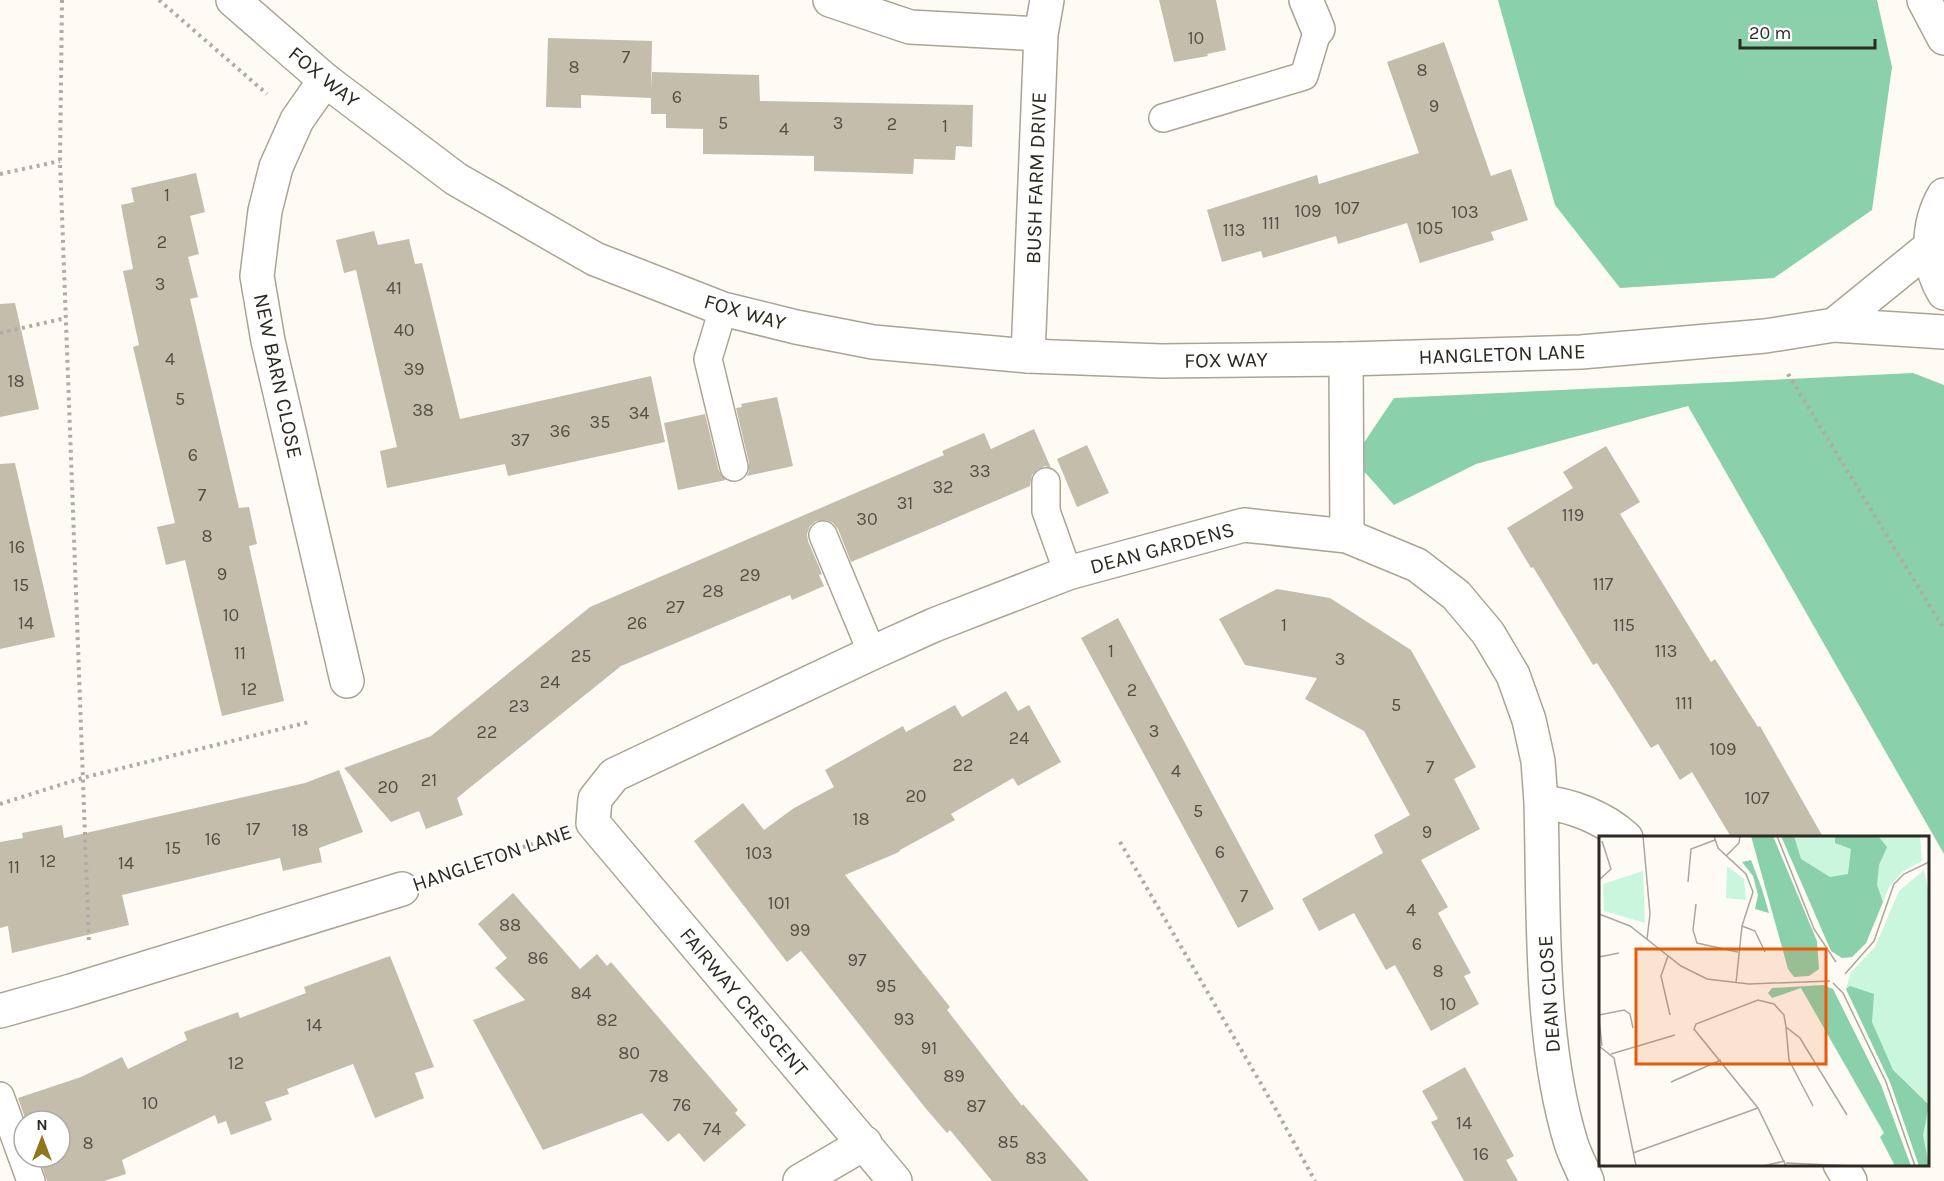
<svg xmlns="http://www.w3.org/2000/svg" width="1944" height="1181" font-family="Karla,sans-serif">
<rect width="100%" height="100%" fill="#fefbf4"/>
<path fill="#8ad0ab" d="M1498,0H1877L1892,67L1872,210L1774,278L1620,288L1555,205Z
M1913,373L1944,385V854L1688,406L1476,464L1394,505L1353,459L1394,398Z"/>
<path fill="#c4bdab" d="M1159,0H1216L1226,50L1207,54L1208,56L1174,62Z
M548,38L652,41L651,89L652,72L759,75L760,101L973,105L972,147L956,146L955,160L914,159L913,174L814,171V156L703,154V129L666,128V114H651V98L581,95V108L546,107Z
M1444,42L1491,176L1511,169L1528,220L1491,232L1494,240L1420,263L1407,223L1338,244L1336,236L1263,258L1261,251L1222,262L1207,210L1317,175L1319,184L1419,153L1387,62Z
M196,173L205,212L190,216L199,254L188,257L198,297L190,299L239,508L249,507L257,544L249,546L284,701L222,716L185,560L166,565L157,527L175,523L133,347L139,345L123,271L133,269L121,205L134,202L131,188Z
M374,231L378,245L409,239L415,264L422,263L460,419L651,376L665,442L508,476L505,464L387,488L380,451L397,447L356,270L344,273L336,240Z
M15,303L39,409L0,417V304Z
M777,397L793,466L747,476L749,471V463L736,408L742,407L741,404Z
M705,414L719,471L726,480L678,490L664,423Z
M1034,429L1051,468L1045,466L1038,469L1032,475L1030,486L937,526L851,562L838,529L833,523L826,520L816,521L810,526L807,534L808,541L822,574L819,575L824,586L792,600L790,595L621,666L457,798L463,815L426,829L419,811L391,822L344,768L431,736L590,607L944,455L942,451L984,433L991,449Z
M1087,445L1109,493L1077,507L1057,459Z
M1606,446L1640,502L1620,514L1711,662L1715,659L1758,727L1760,726L1823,837H1731L1692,772L1680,780L1658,744L1651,748L1597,663L1593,665L1533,567L1531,568L1507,528L1573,488L1563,472Z
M15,463L55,637L0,649V464Z
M1277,589L1330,598L1411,650L1476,767L1454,779L1480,829L1421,860L1448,907L1438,913L1471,973L1464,976L1479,1004L1431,1031L1395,965L1386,970L1354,913L1319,931L1302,899L1383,853L1374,835L1410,815L1364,731L1305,699L1317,678L1245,665L1219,619Z
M1118,618L1274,909L1238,928L1081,638Z
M1006,691L1018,711L1029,705L1061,762L1018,786L1013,778L951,814L955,820L900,850L899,852L845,875L950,1007L947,1010L1022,1106L1023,1104L1089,1181H992L950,1130L947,1133L927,1110L801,951L787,962L694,841L743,803L764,830L794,808L834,787L825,770L903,726L906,732L955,705L962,717Z
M339,770L363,832L319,848L322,862L283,871L280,858L122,895L129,925L12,953L8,926L0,928V842L23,838L22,833L62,825L64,838L305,783Z
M513,893L580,969L597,954L607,966L611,962L738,1110L735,1113L746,1125L704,1162L679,1133L668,1142L642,1113L543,1150L473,1020L525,1000L495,968L507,958L478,924Z
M390,956L434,1067L415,1073L424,1098L375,1118L353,1064L287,1089L289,1094L265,1102L272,1120L231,1135L226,1121L218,1124L215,1115L122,1160L126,1174L104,1181H47L39,1157H60V1121H26L18,1098L81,1077L122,1057L128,1069L187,1040L184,1032L238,1012L240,1018L306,993L304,987Z
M1465,1067L1514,1156L1506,1160L1518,1181H1464L1431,1122L1438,1119L1422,1091Z"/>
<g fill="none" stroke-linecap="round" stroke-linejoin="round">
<defs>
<path id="lane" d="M1163,118L1304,76L1318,29
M723,309L708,359L734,467
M1046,482V511L1068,573
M823,535L872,653
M0,1096L31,1181"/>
<path id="street" d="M830,0L910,27L1041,34
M1306,0L1318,29
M325,80L297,120L276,167L265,211L257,276L268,341L347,681
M1028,356L1041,34L1047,0
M1346,359L1347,536
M1541,802C1544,912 1539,1038 1571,1143C1575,1156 1582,1168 1587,1181
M0,1011L71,991L402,889
M1840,1164L1850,1181
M800,1181L865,1143
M895,1181L593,823L595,799L614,775L872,653L934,625L1068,573L1244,525L1347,536L1417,565L1456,595L1488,633L1513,675L1529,720L1538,761L1541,802C1571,805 1603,817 1626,838"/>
<path id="secondary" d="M233,0L325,80L456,179L595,259L723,309L796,327L873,342L1028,356L1161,361L1346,359L1581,352L1765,336L1834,325L1944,332
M1834,325L1930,247"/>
<path id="highway" d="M1924,0L1944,38
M1944,195C1927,224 1926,264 1944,293"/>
</defs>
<use href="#lane" stroke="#aba493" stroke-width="30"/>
<use href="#street" stroke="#aba493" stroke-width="36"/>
<use href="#secondary" stroke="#aba493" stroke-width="36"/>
<use href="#highway" stroke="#aba493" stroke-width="36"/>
<path stroke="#afaca5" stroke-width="4" stroke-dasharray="3 4.5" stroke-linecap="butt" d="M62,0L60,161L89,943
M159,0L267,94
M0,174L60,161
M0,333L66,318
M1788,374L1944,629
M0,804L82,778L309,722
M1120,842L1274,1106L1315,1181
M438,877L555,836"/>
<use href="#lane" stroke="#fff" stroke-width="27"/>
<use href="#street" stroke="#fff" stroke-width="33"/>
<use href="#secondary" stroke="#fff" stroke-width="33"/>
<use href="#highway" stroke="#fff" stroke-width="33"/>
</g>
<g text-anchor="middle" stroke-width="4.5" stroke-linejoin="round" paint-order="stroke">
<g font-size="18" fill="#534f45">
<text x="1196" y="44">10</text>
<text x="626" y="63">7</text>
<text x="574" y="73">8</text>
<text x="1422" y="76">8</text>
<text x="677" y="103">6</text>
<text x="1434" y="112">9</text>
<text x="723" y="129">5</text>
<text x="838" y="129">3</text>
<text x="892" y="130">2</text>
<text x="945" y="132">1</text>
<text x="784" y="135">4</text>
<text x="167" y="201">1</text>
<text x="1347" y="214">107</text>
<text x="1308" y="217">109</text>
<text x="1465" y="218">103</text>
<text x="1271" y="229">111</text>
<text x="1430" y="234">105</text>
<text x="1234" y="236">113</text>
<text x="162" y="248">2</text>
<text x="160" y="290">3</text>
<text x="394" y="294">41</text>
<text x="404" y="336">40</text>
<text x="170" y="365">4</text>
<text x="414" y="375">39</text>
<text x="16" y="387">18</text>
<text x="180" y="405">5</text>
<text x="423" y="416">38</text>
<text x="639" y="419">34</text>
<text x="600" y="428">35</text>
<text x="560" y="437">36</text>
<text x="520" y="446">37</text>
<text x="193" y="461">6</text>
<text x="980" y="477">33</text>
<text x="943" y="493">32</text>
<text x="202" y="501">7</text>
<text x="905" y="509">31</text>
<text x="1573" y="521">119</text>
<text x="867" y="525">30</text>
<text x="207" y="542">8</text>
<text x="17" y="553">16</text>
<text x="222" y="580">9</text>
<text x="750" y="581">29</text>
<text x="1603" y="590">117</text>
<text x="21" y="591">15</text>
<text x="713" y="597">28</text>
<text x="675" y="613">27</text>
<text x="231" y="621">10</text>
<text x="26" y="629">14</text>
<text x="637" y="629">26</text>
<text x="1284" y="631">1</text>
<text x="1624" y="631">115</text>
<text x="1111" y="657">1</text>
<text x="1666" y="657">113</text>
<text x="240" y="659">11</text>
<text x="581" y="662">25</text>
<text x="1340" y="665">3</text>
<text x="550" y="688">24</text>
<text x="249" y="695">12</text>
<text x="1132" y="696">2</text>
<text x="1684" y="709">111</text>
<text x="1396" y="711">5</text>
<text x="519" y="712">23</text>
<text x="1154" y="737">3</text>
<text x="487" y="738">22</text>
<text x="1019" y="744">24</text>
<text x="1723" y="755">109</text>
<text x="963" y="771">22</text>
<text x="1430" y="773">7</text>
<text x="1176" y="777">4</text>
<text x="429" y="786">21</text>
<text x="388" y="793">20</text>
<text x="916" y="802">20</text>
<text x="1757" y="804">107</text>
<text x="1198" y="817">5</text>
<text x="861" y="825">18</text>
<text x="253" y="835">17</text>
<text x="300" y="836">18</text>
<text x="1427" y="838">9</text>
<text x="213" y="845">16</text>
<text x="173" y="854">15</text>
<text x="1220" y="858">6</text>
<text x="759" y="859">103</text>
<text x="48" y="867">12</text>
<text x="126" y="869">14</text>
<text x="14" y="873">11</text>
<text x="1244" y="902">7</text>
<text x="779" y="909">101</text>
<text x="1411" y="916">4</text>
<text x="510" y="931">88</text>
<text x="800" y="936">99</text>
<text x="1417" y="950">6</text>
<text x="538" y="964">86</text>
<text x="857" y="966">97</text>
<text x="1438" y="977">8</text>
<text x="886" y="992">95</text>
<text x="581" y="999">84</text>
<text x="1448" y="1010">10</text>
<text x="904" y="1025">93</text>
<text x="607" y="1026">82</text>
<text x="314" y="1031">14</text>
<text x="929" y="1054">91</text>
<text x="629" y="1059">80</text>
<text x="236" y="1069">12</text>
<text x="659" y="1082">78</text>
<text x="954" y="1082">89</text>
<text x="150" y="1109">10</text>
<text x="682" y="1111">76</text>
<text x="976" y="1112">87</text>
<text x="1464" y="1129">14</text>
<text x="712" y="1135">74</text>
<text x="1008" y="1148">85</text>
<text x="88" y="1149">8</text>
<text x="1481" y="1160">16</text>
<text x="1036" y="1164">83</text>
</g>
<g font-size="21" fill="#2d2a23" stroke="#fff">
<text transform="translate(324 77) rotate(39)" y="7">FOX WAY</text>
<text transform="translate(1036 178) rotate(-88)" y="7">BUSH FARM DRIVE</text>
<text transform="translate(745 312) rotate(16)" y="7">FOX WAY</text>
<text transform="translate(1502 354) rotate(-2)" y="7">HANGLETON LANE</text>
<text transform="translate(1226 360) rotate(-1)" y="7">FOX WAY</text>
<text transform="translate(278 376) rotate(78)" y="7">NEW BARN CLOSE</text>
<text transform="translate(1162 548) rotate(-15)" y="7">DEAN GARDENS</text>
<text transform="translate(492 858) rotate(-19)" y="7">HANGLETON LANE</text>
<text transform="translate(1549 994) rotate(-94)" y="7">DEAN CLOSE</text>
<text transform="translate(744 1002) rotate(50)" y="7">FAIRWAY CRESCENT</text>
</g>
</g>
<g transform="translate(1599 836)">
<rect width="330" height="330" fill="#fefbf4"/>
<path d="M182,0H321L323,25L303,36L290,51L267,107L253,121L243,122ZM128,30L145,43L147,64L127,62ZM325,34L330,59V330L247,153L252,136L276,111L300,55ZM44,35L46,87L5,75L4,48Z" fill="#c9f6dd"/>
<path d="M152,0H174L218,105L220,133L210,140L195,141L189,133ZM182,0H195L202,23L231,41L249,38L252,13L236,7V0H279L288,11L280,29L278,49L284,66L267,107L253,121L243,122L232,115ZM152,24L163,53L170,77L156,73L159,59L154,40L143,26ZM224,149L234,153L282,249L312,330H296L281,301L285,297L202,152L173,162L169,157L173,152ZM251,150L275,158L273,186L294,234L330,269L324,299L330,330H320L291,246L247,153Z" fill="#8ad0ab"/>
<path fill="none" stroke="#aaa7a0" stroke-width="1.5" d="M44,0L51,78L48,103M115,0L119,12L147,38L154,56L143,90L137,147M178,0L215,93L237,126M127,20L140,7L141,0M0,44L12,33L3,5M89,46L92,13L116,4M97,68L94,94L98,107L139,116M0,78L31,90L82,130L108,143L150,148L231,145M143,90L156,95L166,116M69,120L62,140L71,179M0,121L20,117M246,138L275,105L295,48L305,38L330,26M234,147L244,157L287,246L316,330M0,179L25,174L31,178L34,192M0,183L3,210M187,191L190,224L214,270M0,210L15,222L37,330M12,218L76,199M72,246L122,224M34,317L159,272M187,327L254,330M164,330L186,325M187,330L159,272L95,193L97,188L159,164L175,168L185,179L187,191L201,202L248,279"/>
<path fill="#e8590c" fill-opacity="0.15" stroke="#e8590c" stroke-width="3" d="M37,113H227V228H37Z"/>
<rect width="330" height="330" fill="none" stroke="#2d2a23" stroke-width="3"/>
</g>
<g transform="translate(42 1139)"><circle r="28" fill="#ffffff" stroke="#abaaa7" stroke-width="1.5"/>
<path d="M0-4.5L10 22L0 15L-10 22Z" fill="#90771d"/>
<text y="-9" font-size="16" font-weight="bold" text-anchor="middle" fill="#2d2a23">N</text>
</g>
<path d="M1740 39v9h135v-9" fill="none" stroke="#2d2a23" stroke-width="3"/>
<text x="1749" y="39" font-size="18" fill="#2d2a23" stroke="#ffffff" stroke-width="4.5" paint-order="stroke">20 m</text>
</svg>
